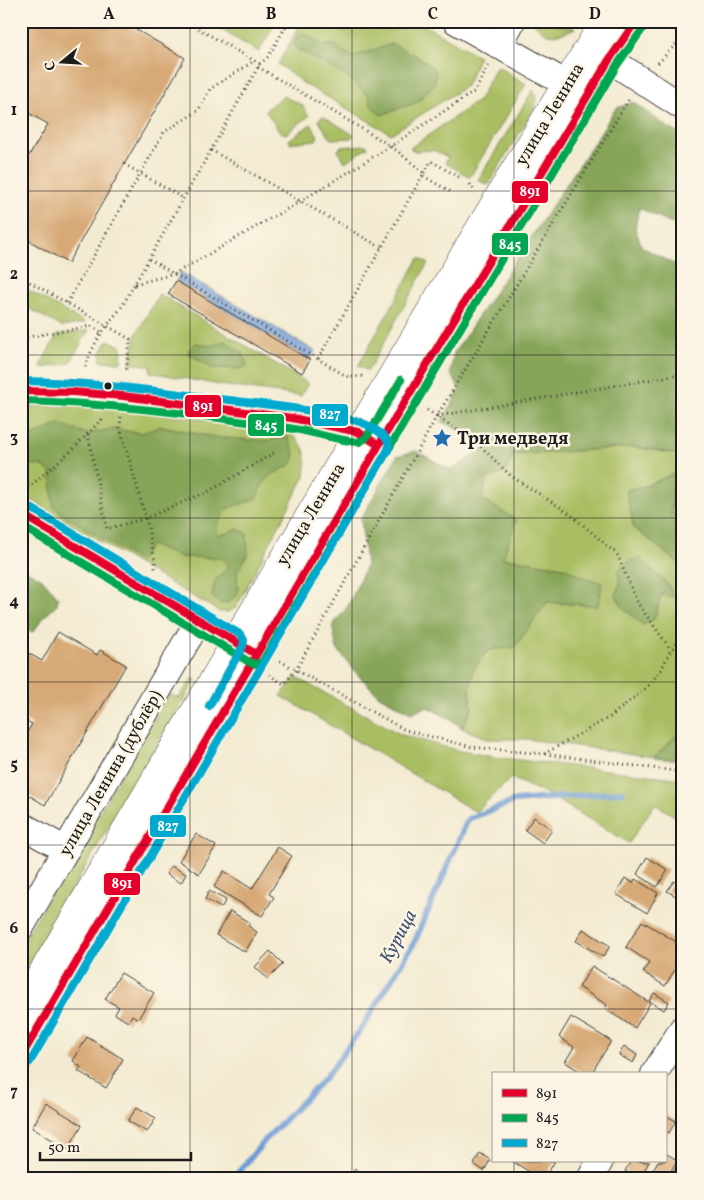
<svg xmlns="http://www.w3.org/2000/svg" width="704" height="1200" font-family="Vollkorn,serif">
<rect width="100%" height="100%" fill="#fcf5e5"/>
<filter id="ink" filterUnits="userSpaceOnUse"><feTurbulence type="fractalNoise" baseFrequency=".02" numOctaves="2"/><feDisplacementMap in="SourceGraphic" scale="10" xChannelSelector="R" yChannelSelector="G"/><feConvolveMatrix kernelMatrix="1 2 1 2 8 2 1 2 1" color-interpolation-filters="sRGB"/></filter>
<filter id="wash" filterUnits="userSpaceOnUse"><feTurbulence type="fractalNoise" baseFrequency=".0096" numOctaves="4" result="noise"/><feDisplacementMap in="SourceGraphic" scale="20" xChannelSelector="R" yChannelSelector="G"/><feGaussianBlur stdDeviation="1.12" result="paint"/><feColorMatrix in="noise" values="0 0 0 0 0 0 0 0 0 0 0 0 0 0 0 0 0 1.4 0 .05"/><feComposite in="paint" operator="in"/></filter>
<g filter="url(#wash)">
<rect width="100%" height="100%" fill="#f3ebd1"/>
<path fill="#a9be62" stroke="#626d3f" fill-rule="evenodd" d="M206,21H276L259,52Z
M302,21H417L479,56L466,86L391,134L303,83L278,64Z
M533,21C548,21 560,26 575,28C558,36 545,40 533,21Z
M497,66L526,84L470,177L445,163L448,157L433,150L415,151L410,148L479,100Z
M533,90L536,93V101L534,109L488,185L478,180Z
M283,96L302,105L309,116L286,134L280,132L265,110Z
M323,116L354,135L351,138L331,139L318,120Z
M311,124L318,136L316,140L290,143L289,140Z
M366,145L368,147L345,162L338,151L340,147Z
M419,258L428,263L368,371L358,366Z
M21,286L85,323L62,327L21,304Z
M159,294L308,383L301,396L220,385L150,372L151,366L130,363L136,335Z
M89,330L70,363L42,368L41,364L57,335Z
M108,340L122,347L121,362L100,361L101,353Z
M21,405L107,407L283,429C305,442 308,452 305,476L236,608L228,612H220L148,570L21,494Z
M635,447L683,455V511L671,515L675,473L646,486L626,490L634,528L683,566V761L527,739H488L462,728L472,708L470,691L473,670L486,652L495,649L514,648L547,602L598,606L602,583L581,576L563,567L503,558L482,499L486,479L504,473L513,455ZM620,583L673,597L661,595L654,619L616,596Z
M295,677L402,735L460,751L494,757L683,779V821L655,804L629,843L549,795L511,778L476,812L281,696Z
M192,678L196,680L102,838L21,978V945L169,694L179,698Z"/>
<path fill="#86a558" stroke="#51603a" d="M302,33L324,45H334L353,57L392,44L420,58L436,71L435,83L418,102L381,115L371,106L369,96L346,76L297,49L293,42Z
M634,102L667,127L683,135V224L678,226L639,208L635,228L642,247L676,265L683,275V455L635,447L513,455L504,473L486,479L482,499L516,520L503,558L563,567L581,576L602,583L598,606L547,602L514,648L495,649L486,652L473,670L470,691L472,708L462,728L449,718L427,707L411,713L379,696L357,674L337,649L332,626L348,606L366,566L361,519L397,456L416,451L451,470L491,445L442,422L460,389L450,373L454,353L586,155L616,108Z
M225,341L243,354L247,365L241,369L211,368L187,352L196,343L210,346Z
M59,424L88,434L111,429L142,433L162,426L214,437L266,441L288,437L295,455L291,465C275,472 260,480 257,499L228,508L217,525L218,536L238,529L247,534L248,554L237,572L238,593L231,601L221,604L212,597L215,581L229,565L221,558L180,557L151,545L139,561L61,513L53,506L51,473L43,466L21,463V434L30,437Z
M675,473L671,514L683,511V566L634,528L626,490L646,486Z
M640,558L669,586L674,597L661,595L654,619L643,625L623,608L616,596L620,583L618,571L628,562Z
M21,568L41,578L58,597L57,605L45,616L33,632L26,630L21,626Z
M683,728V761L654,758Z"/>
<path fill="#6d9bd5" stroke="#445c78" d="M181,272L315,351L310,360L176,281Z"/>
<g fill="none" stroke-linecap="round" stroke-linejoin="round">
<path stroke="#6d9bd5" stroke-width="6" d="M233,1179L265,1140L326,1077L363,1026L414,943L468,819L515,801L623,792"/>
</g>
<g id="blocks">
<path fill="#d7a976" d="M21,21H121L185,58L68,263L21,236V169L48,124L21,109Z
M176,281L310,360L302,373L168,294Z
M58,632L97,655L100,650L126,665L45,805L25,793L28,788L21,785V742L32,724L21,718V649L42,661Z
M534,817L552,830L543,843L525,830Z
M196,834L216,846L199,874L179,861Z
M278,847L292,856L269,894L274,897L262,916L214,887L224,871L252,889Z
M647,857L668,870L657,887L637,874Z
M171,866L186,874L181,883L166,874Z
M683,877V900L667,891L674,881L679,884Z
M625,878L633,883L635,879L658,893L647,913L616,894Z
M209,891L226,900L221,908L205,899Z
M230,911L250,923L248,926L257,932L245,952L216,935Z
M642,921L683,946V956L665,986L643,972L649,962L626,947Z
M583,929L610,946L603,957L576,941Z
M270,951L283,964L268,979L255,967Z
M592,966L650,1003L635,1028L605,1009L607,1005L579,987Z
M121,973L154,993L138,1019L132,1015L128,1022L115,1014L119,1007L105,999Z
M654,993L669,1002L664,1010L649,1001Z
M571,1017L611,1041L591,1074H584L565,1062L574,1047L559,1037Z
M87,1037L123,1059L106,1088L78,1071L81,1067L73,1061Z
M624,1046L637,1055L633,1063L619,1055Z
M46,1103L82,1125L68,1149L32,1128Z
M137,1107L156,1118L147,1132L128,1121Z
M665,1115L676,1121L669,1133L665,1130Z
M480,1153L490,1160L484,1171L474,1164Z
M665,1153L677,1160L666,1179H648L658,1161H665Z
M683,1155V1179L672,1173Z
M512,1161H555L544,1179H541Z
M631,1161L649,1162L639,1179L625,1171Z
M355,1169L369,1179H348Z"/>
</g>
</g>
<g filter="url(#ink)">
<use href="#blocks" fill-opacity="0" stroke="#3c3b37" stroke-width="1"/>
<g fill="none" stroke-linecap="round" stroke-linejoin="round">
<defs>
<path id="minor" d="M456,21L586,95
M499,46L512,21
M590,47L683,107
M21,391L72,392L123,396L292,418L358,432L376,443
M21,514L254,654
M21,825L66,850
M21,927L199,620
M654,1074L683,1028
M590,1179L600,1161"/>
<path id="major" d="M21,1010C214,679 406,348 605,21
M21,1057L379,445L609,60L636,21"/>
</defs>
<use href="#minor" stroke="#3c3b37" stroke-width="28"/>
<use href="#major" stroke="#3c3b37" stroke-width="29"/>
<path stroke="#3c3b37" stroke-width="3" stroke-dasharray="1 4" stroke-linecap="butt" d="M185,21L260,64
M658,63L683,37
M258,67L391,146L424,173L318,359
M211,150L382,248
M124,164L183,198
M424,173L431,161L459,177
M423,176L451,192
M470,184L474,190L473,192
M149,259L348,377L366,376
M21,277L130,339L126,373
M135,284L174,274L301,201L391,146L475,91L489,65
M67,303L164,132L198,111L210,89L254,61
M27,337L91,326L101,332
M85,367C94,342 104,328 121,308L260,64L268,57L289,21
M427,410L477,443L511,476L569,513L617,554L637,602L671,650
M437,416L683,374
M121,417L120,427L146,518L155,560V569
M88,434L107,529L146,518L209,491L274,453
M24,491L72,450L104,417
M280,661L405,730L472,747L544,754L683,772
M269,675L284,684L296,670L437,416L629,99
M544,754L610,717L647,687L661,670L671,650L683,635"/>
<use href="#minor" stroke="#fff" stroke-width="26"/>
<use href="#major" stroke="#fff" stroke-width="28"/>
<defs>
<path id="bus-1" d="M21,391L72,392L123,396L292,418L358,432L379,445
M21,514L256,654
M21,1057L379,445L609,60L636,21"/>
<path id="bus-2" d="M21,401C111,403 199,415 288,428C311,431 335,440 359,442L366,438L401,380
M21,526L251,663L257,664L262,662L617,65L644,27"/>
<path id="bus-3" d="M21,381C93,382 158,391 229,400C272,405 319,410 360,422C369,425 387,435 389,444L388,450L30,1062
M26,505L241,635L244,640L243,646L209,706"/>
</defs>
<use href="#bus-1" stroke="#fcf5e5" stroke-width="11"/>
<use href="#bus-2" stroke="#fcf5e5" stroke-width="11"/>
<use href="#bus-3" stroke="#fcf5e5" stroke-width="11"/>
<use href="#bus-1" stroke="#e4002b" stroke-width="8"/>
<use href="#bus-2" stroke="#00a651" stroke-width="8"/>
<use href="#bus-3" stroke="#00a9ce" stroke-width="8"/>
</g>
</g>
<path fill="none" stroke="#1c1c1c" stroke-width="1" stroke-opacity="0.55" d="M190,21V1179M352,21V1179M514,21V1074M21,191H683M21,355H683M21,518H683M21,682H683M21,845H683M21,1009H683M514,1161V1179"/>
<defs>
<symbol id="sight-bare" viewBox="-9 -9 18 18"><path d="M0-6L1.8-2.2L6-1.7L2.9 1.2L3.7 5.4L0 3.3L-3.7 5.4L-2.9 1.2L-6-1.7L-1.8-2.2Z" fill="#1f6fb2" stroke="#fcf5e5" stroke-width="2.5" paint-order="stroke"/></symbol>
</defs>
<g fill-rule="evenodd">
<use href="#sight-bare" x="428" y="424" width="28" height="28"/>
</g>
<circle fill="#1c1c1c" stroke="#fcf5e5" stroke-width="2" cx="108" cy="386" r="4.5"/>
<g text-anchor="middle" stroke-width="5" stroke-linejoin="round" paint-order="stroke">
<g font-size="18" fill="#1c1c1c" stroke="#fcf5e5">
<text transform="translate(549 114) rotate(-59)" y="6">улица Ленина</text>
<text transform="translate(310 514) rotate(-59)" y="6">улица Ленина</text>
<text transform="translate(110 773) rotate(-60)" y="6">улица Ленина (дублёр)</text>
</g>
<g font-size="18" font-weight="bold" fill="#1c1c1c" stroke="#fcf5e5" text-anchor="start">
<text x="457" y="444">Три медведя</text>
</g>
<g font-size="19" font-style="italic" fill="#40556f" stroke="#fcf5e5">
<text transform="translate(397 936) rotate(-62)" y="7">Курица</text>
</g>
</g>
<g stroke="#fcf5e5" stroke-width="2">
<rect x="511" y="180" width="38" height="24" rx="5" fill="#e4002b"/>
<rect x="491" y="232" width="38" height="24" rx="5" fill="#00a651"/>
<rect x="184" y="394" width="38" height="24" rx="5" fill="#e4002b"/>
<rect x="311" y="403" width="38" height="24" rx="5" fill="#00a9ce"/>
<rect x="247" y="413" width="38" height="24" rx="5" fill="#00a651"/>
<rect x="149" y="814" width="38" height="24" rx="5" fill="#00a9ce"/>
<rect x="103" y="872" width="38" height="24" rx="5" fill="#e4002b"/>
</g>
<g font-size="14" text-anchor="middle" font-weight="bold" fill="#fff">
<text x="530" y="196">891</text>
<text x="510" y="249">845</text>
<text x="203" y="411">891</text>
<text x="330" y="419">827</text>
<text x="266" y="430">845</text>
<text x="168" y="831">827</text>
<text x="122" y="888">891</text>
</g>
<rect width="704" height="1200" fill="none" stroke="#fcf5e5" stroke-width="55"/>
<rect x="492" y="1072" width="175" height="90" fill="#fcf5e5" stroke="#a29e95"/>
<rect x="502" y="1089" width="25" height="8" fill="#e4002b" stroke="#a29e95"/>
<text x="536" y="1098" font-size="15" fill="#1c1c1c">891</text>
<rect x="502" y="1114" width="25" height="8" fill="#00a651" stroke="#a29e95"/>
<text x="536" y="1122" font-size="15" fill="#1c1c1c">845</text>
<rect x="502" y="1139" width="25" height="8" fill="#00a9ce" stroke="#a29e95"/>
<text x="536" y="1148" font-size="15" fill="#1c1c1c">827</text>
<g transform="translate(62 62) rotate(252)" stroke="#fcf5e5" stroke-width="4" paint-order="stroke">
<path d="M0-4L9 19L0 12L-9 19Z" fill="#1c1c1c"/>
<text y="-8" font-size="14" font-weight="bold" text-anchor="middle" fill="#1c1c1c">С</text>
</g>
<path d="M40 1152v8h151v-8" fill="none" stroke="#1c1c1c" stroke-width="2.5"/>
<text x="48" y="1152" font-size="15" fill="#1c1c1c" stroke="#fcf5e5" stroke-width="4" paint-order="stroke">50 m</text>
<rect x="28" y="28" width="648" height="1144" fill="none" stroke="#1c1c1c" stroke-width="2"/>
<g font-size="16" text-anchor="middle" font-weight="bold" fill="#1c1c1c">
<text x="109" y="19">A</text>
<text x="271" y="19">B</text>
<text x="433" y="19">C</text>
<text x="595" y="19">D</text>
<text x="14" y="115">1</text>
<text x="14" y="279">2</text>
<text x="14" y="442">3</text>
<text x="14" y="606">4</text>
<text x="14" y="769">5</text>
<text x="14" y="933">6</text>
<text x="14" y="1096">7</text>
</g>
</svg>
